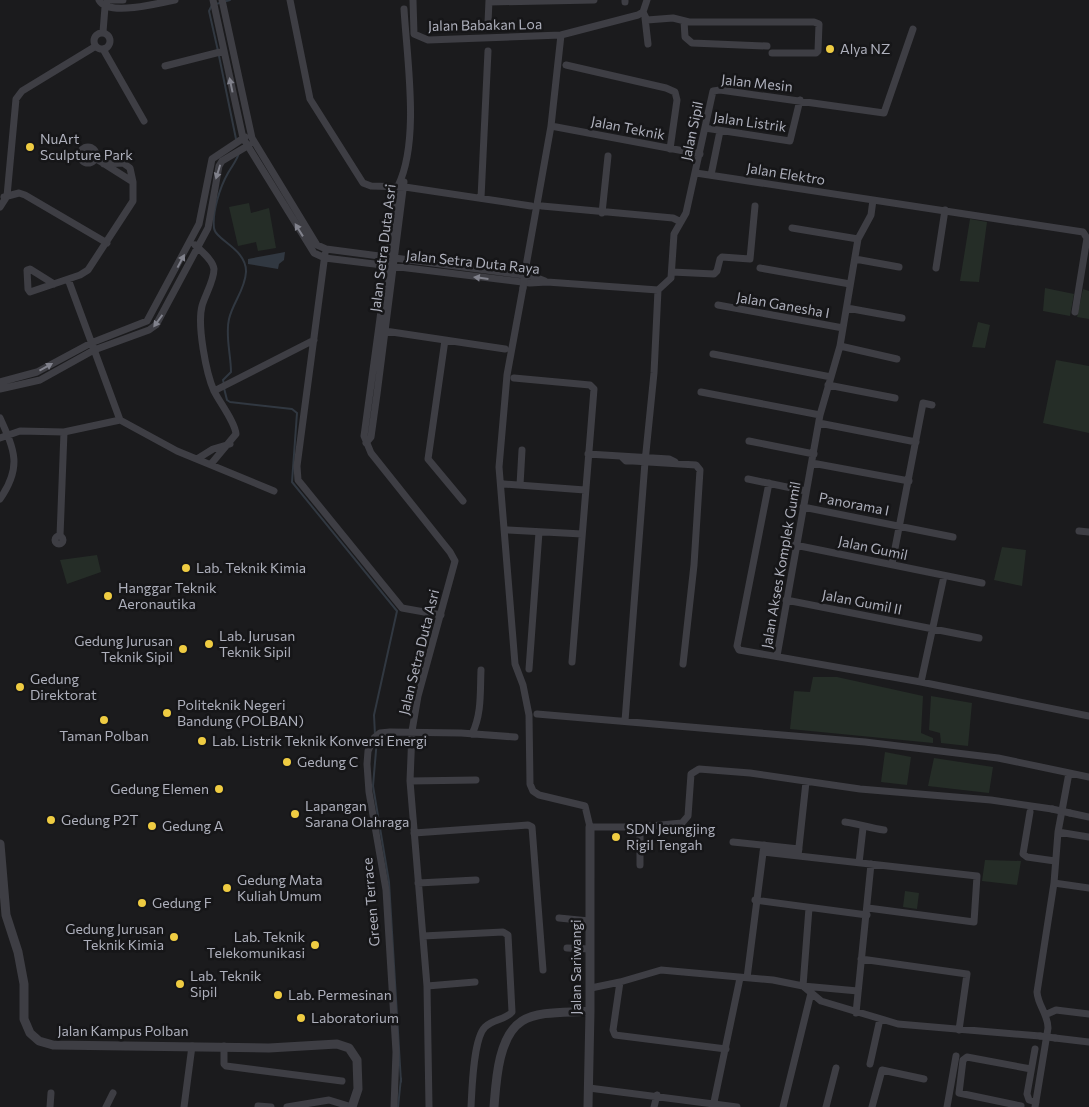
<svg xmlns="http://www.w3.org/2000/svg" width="1089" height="1107" font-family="Commissioner,sans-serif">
<rect width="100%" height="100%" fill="#1b1b1d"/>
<path fill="#252d27" d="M249,203L251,213L269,208L276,248L258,251L256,242L238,246L229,207Z
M970,219L987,222L979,282L960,281Z
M1045,288L1074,294L1070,316L1043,311Z
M1083,289L1089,291V319L1077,317Z
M978,322L990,325L985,348L972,347Z
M1056,360L1089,366V433L1043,423Z
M1002,547L1026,550L1022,586L994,580Z
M97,555L101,572L67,584L60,560Z
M813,677H837L923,696L921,733L933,738V743L790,729L794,691L810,692Z
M931,696L972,703L968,746L941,743L940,733L929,730Z
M885,752L911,757L907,785L881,782Z
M934,758L993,767L989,793L928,786Z
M985,860L1021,861L1017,885L982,881Z
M905,891L919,893L917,909L903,907Z"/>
<path fill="#313841" d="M285,252L284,260L279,264L278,269L248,264V259Z"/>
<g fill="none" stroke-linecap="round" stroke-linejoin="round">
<path stroke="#313841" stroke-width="2" d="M216,4L230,0
M212,5L209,11L218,51
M219,56L236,139
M224,384L223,380L231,372C231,355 225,335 229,319C233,302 245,290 246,272C247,249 215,240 214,228C212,212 220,187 228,173C232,166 237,160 239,153
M224,388L227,400L230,402L292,409L297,413L292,482L397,611L374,715L375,735
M377,739L373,786L389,882L401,1082V1078L398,1107"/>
<path stroke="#3e3e44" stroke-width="7" d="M99,0C108,17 158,3 175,0
M112,0H123
M213,0L243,138L314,253L325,258L530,283L547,282L658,290
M222,0L252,138L317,245L326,249L532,276L545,281
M290,0L310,99L363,183L371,186L405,187L531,206
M413,0L414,34L428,40L561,35L638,15L643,12L647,0
M625,0V2
M489,2L594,0
M404,9C407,60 420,141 398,186L364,436L371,453L450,552L455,561L418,696L412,731L410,781L427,986L429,1107
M643,12L647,20L673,18L689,22H814L819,24L818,51L816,53H772
M645,18L648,44
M684,21L685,37L692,43L767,46
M488,23L489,0
M103,32L105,7L108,0
M94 41a8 8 0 1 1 16 0a8 8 0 1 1-16 0Z
M103,49L144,121
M566,65L666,88L675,92L677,100L670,149
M165,66L224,51
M551,126L700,154
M705,128L790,141L800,100
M80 155a8 8 0 1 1 16 0a8 8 0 1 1-16 0Z
M104,164L123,163L130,168L133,182
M696,173L1083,232L1087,238L1075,312
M711,175L720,131
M4,197L19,193L25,195L107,243
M481,198L488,51
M542,206L673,218L681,222
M0,207L7,196L16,99L22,91L96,46
M602,213L608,156
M792,228L858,239
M195,245C201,251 213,260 214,269C214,281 205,295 202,306C197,325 206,373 214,391
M325,254L297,466L298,480L402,608L441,615
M855,259L899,267
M526,266L551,126L561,35
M760,268L850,284
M936,268L945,210
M672,272L714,274L717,271L720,259L722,257L750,259L755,206
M68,279L120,420
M54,284L30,269L27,270L28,289L30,292L80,275L88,270L133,201V182L95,158
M523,288L507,375L499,467L515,664L523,685L529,715L530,784L533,791L539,795L585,806L590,827H640L682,823L688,816L691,774L699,769L750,773L860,789L991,800L1052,809
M658,290L671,278L674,234L686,213L713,91L720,90L884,113L913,29
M718,305L843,328
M847,308L902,318
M385,331L505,349
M445,340L428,459L463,501
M840,346L897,359
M713,354L831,377
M514,378L590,385L594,389L572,662
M0,382L37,372L91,343L147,321L199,224L212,159L245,137
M828,385L895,398
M0,389L40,380L94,350L149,330L156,325L208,228L219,166L222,161L249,145
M701,392L820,415
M0,418C15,451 22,467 0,499
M819,423L916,442
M0,438L20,431L64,432L120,420L177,451L274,491
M749,441L814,454
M366,443L371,437L377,394L404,182
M588,454L669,459L675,462
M622,457L626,461H633L696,465L700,470L694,565L683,664
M197,459L213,449L230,444
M812,463L909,481
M211,464L236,434C235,422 220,403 214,391L314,340
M748,479L806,491
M769,483L737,646L739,650L921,682L1089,716
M504,484L585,490
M520,485L522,450
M803,507L953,537
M508,530L582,534
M1079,531L1089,532
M55 540a4 4 0 1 1 8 0a4 4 0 1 1-8 0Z
M60,536L64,432
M795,545L982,583
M892,564L923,403L932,405
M786,600L979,638
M777,656L820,415L840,346L858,239L871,215L873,200
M529,669L539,532
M921,682L944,576
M537,714L865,742L998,758L1089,777
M625,721L645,462L654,373L658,290
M472,734C482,714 480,691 481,670
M410,781L476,780
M1030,812L1023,854L1027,857L1055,861
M1070,813L1089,817
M845,822C860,824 869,828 884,830
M640,827V865
M1058,832L1089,837
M414,833L528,825L532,827L543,970
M733,842L799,849
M763,852L977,876L974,922L868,908
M798,856L806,782
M859,863L863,828
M418,883L476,880
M1054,883L1089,888
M755,900L867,915
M809,908L803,986L858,991
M559,918L589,921
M423,936L503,932L508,935L512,1012C505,1020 493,1019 485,1027C473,1039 472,1090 471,1107
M567,948L590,949
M861,959L967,974L959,1030
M747,978L764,845
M620,982L613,1030L615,1035L726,1049
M427,986L475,982
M591,988L620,982L661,970L773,980L803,986L821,1001L898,1024L1040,1036
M856,1013L871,864
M1045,1015L1056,1010L1089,1014
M1055,1038L1089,1042
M224,1046V1064L226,1066L342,1081
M1035,1049L1027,1094L1029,1100L1036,1102
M870,1064L880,1019
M589,1088L737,1107
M714,1102L740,978
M258,1106L271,1107
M1021,1106L959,1093L963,1060L967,1057L1031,1069
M50,1107L51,1093
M106,1107L113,1093
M184,1107L192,1046
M287,1107L329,1100L352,1107
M394,1107L396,1052L386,890L369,792L367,764L368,751L374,738L380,733L390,732L461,733L515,737
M654,1107L657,1095
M783,1107L811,993
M826,1107L836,1068
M872,1107L882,1070L924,1079
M947,1107L956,1056
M1035,1107L1048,1028C1048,1014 1038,1006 1037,992L1054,883L1058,832L1069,773"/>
<path stroke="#3e3e44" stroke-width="9" d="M0,844L6,915L18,952L24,984V1019L30,1033L39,1041L53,1045L269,1048L337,1044L349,1048L357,1060L358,1089L352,1107
M494,1107C496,1082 498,1036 522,1021C539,1010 570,1013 590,1011
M588,1107L590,1011V827"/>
<path stroke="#3e3e44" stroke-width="7" d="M523,288L526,266
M1052,809L1070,813
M1040,1036L1055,1038"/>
</g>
<defs><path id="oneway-solid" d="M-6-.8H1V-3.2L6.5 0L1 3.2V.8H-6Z" transform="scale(1.25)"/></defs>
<g fill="#81828c">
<use href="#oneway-solid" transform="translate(231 85) rotate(-102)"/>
<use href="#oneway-solid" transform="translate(218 172) rotate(107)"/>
<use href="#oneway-solid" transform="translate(299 230) rotate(-122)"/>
<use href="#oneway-solid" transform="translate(181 261) rotate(-62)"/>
<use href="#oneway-solid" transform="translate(481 278) rotate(-173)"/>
<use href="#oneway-solid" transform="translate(158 321) rotate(126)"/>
<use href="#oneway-solid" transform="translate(46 367) rotate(-29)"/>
</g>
<g fill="#efcc42" stroke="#161618" stroke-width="2">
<circle cx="830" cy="49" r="5"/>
<circle cx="30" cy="147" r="5"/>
<circle cx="186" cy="568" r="5"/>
<circle cx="108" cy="596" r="5"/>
<circle cx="209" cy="644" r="5"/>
<circle cx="183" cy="649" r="5"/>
<circle cx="20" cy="687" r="5"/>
<circle cx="167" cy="713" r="5"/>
<circle cx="104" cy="720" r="5"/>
<circle cx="202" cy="741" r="5"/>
<circle cx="287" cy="762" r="5"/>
<circle cx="219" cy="789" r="5"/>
<circle cx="295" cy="814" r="5"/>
<circle cx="51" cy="820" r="5"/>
<circle cx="152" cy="826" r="5"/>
<circle cx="616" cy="837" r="5"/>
<circle cx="227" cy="888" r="5"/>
<circle cx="142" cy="903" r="5"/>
<circle cx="174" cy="937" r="5"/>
<circle cx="315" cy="945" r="5"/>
<circle cx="180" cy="984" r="5"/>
<circle cx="278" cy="995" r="5"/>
<circle cx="301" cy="1018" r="5"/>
</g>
<g text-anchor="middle" stroke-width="5" stroke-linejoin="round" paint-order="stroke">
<g font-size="14" fill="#aeb0bc" stroke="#161618">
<text transform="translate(485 25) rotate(-1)" y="5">Jalan Babakan Loa</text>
<text transform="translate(757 83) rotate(6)" y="5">Jalan Mesin</text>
<text transform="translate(750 122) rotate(8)" y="5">Jalan Listrik</text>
<text transform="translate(628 128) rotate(11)" y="5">Jalan Teknik</text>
<text transform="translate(692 131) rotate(-78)" y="5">Jalan Sipil</text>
<text transform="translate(786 174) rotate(9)" y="5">Jalan Elektro</text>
<text transform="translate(383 248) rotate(-83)" y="5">Jalan Setra Duta Asri</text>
<text transform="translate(473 262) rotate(6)" y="5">Jalan Setra Duta Raya</text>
<text transform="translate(783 305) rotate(10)" y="5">Jalan Ganesha I</text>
<text transform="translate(854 504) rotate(11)" y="5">Panorama I</text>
<text transform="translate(873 548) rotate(12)" y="5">Jalan Gumil</text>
<text transform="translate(781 565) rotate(-80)" y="5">Jalan Akses Komplek Gumil</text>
<text transform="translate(862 602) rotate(11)" y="5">Jalan Gumil II</text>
<text transform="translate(419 652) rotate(-76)" y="5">Jalan Setra Duta Asri</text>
<text transform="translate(371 902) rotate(-95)" y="5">Green Terrace</text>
<text transform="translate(576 967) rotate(-90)" y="5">Jalan Sariwangi</text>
<text x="123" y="1036">Jalan Kampus Polban</text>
</g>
<g font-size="14" fill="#aeb0bc" stroke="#161618" text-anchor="start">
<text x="840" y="54">Alya NZ</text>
<text x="40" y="144">NuArt<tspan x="40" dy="16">Sculpture Park</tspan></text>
<text x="196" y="573">Lab. Teknik Kimia</text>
<text x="118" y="593">Hanggar Teknik<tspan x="118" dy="16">Aeronautika</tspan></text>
<text x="219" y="641">Lab. Jurusan<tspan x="219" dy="16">Teknik Sipil</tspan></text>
<text x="173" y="646" text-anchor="end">Gedung Jurusan<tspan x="173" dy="16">Teknik Sipil</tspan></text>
<text x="30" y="684">Gedung<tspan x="30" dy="16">Direktorat</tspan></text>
<text x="177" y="710">Politeknik Negeri<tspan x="177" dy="16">Bandung (POLBAN)</tspan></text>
<text x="104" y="741" text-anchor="middle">Taman Polban</text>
<text x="212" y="746">Lab. Listrik Teknik Konversi Energi</text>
<text x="297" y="767">Gedung C</text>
<text x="209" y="794" text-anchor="end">Gedung Elemen</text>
<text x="305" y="811">Lapangan<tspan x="305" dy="16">Sarana Olahraga</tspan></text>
<text x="61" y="825">Gedung P2T</text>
<text x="162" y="831">Gedung A</text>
<text x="626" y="834">SDN Jeungjing<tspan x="626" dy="16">Rigil Tengah</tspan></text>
<text x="237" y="885">Gedung Mata<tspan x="237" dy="16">Kuliah Umum</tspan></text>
<text x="152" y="908">Gedung F</text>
<text x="164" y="934" text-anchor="end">Gedung Jurusan<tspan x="164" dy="16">Teknik Kimia</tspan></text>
<text x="305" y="942" text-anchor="end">Lab. Teknik<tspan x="305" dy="16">Telekomunikasi</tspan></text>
<text x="190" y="981">Lab. Teknik<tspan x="190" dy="16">Sipil</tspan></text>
<text x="288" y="1000">Lab. Permesinan</text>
<text x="311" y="1023">Laboratorium</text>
</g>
</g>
</svg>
